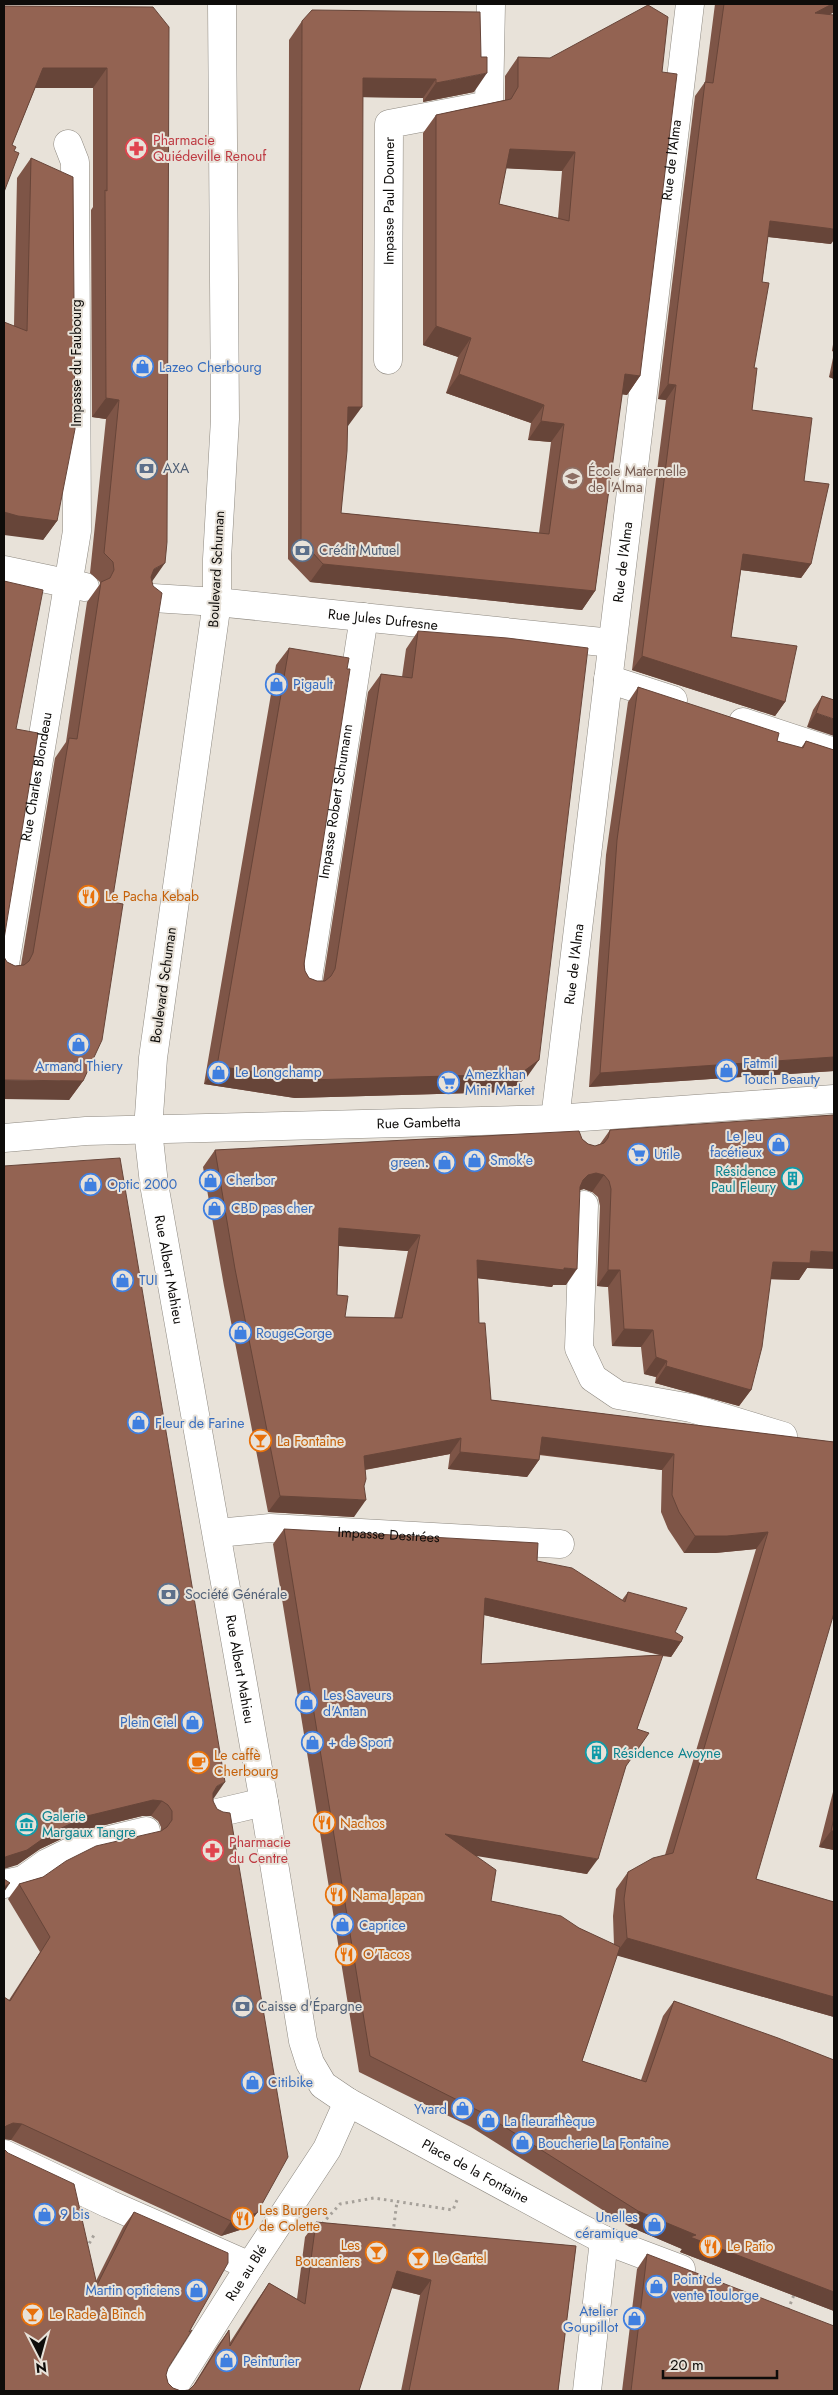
<svg xmlns="http://www.w3.org/2000/svg" width="838" height="2395" font-family="Jost,sans-serif">
<rect width="100%" height="100%" fill="#e8e2d9"/>
<g fill="none" stroke-linecap="round" stroke-linejoin="round">
<defs>
<g id="minor">
<path id="s1" d="M222,4L225,419L217,559V602L153,1058L148,1130L154,1184L264,1802L303,2041L310,2063L323,2085L348,2102L579,2227L604,2240L681,2269"/>
<path id="s2" d="M388,360L389,124L489,105L491,4"/>
<path d="M4,570L85,587"/>
<path id="s3" d="M153,598L217,602L612,643"/>
<path d="M608,679L673,700"/>
<path d="M743,722L834,752"/>
<path id="s4" d="M4,970L77,531L75,162L68,144"/>
<path id="s5" d="M307,984L364,617"/>
<path id="s6" d="M555,1119L690,4"/>
<path id="s7" d="M4,1138L86,1131L555,1119L834,1099"/>
<path d="M584,1205L579,1348L593,1378L618,1395L691,1408L783,1436"/>
<path id="s8" d="M217,1533L270,1528L560,1544"/>
<path d="M217,1813L264,1802"/>
<path d="M4,1884L23,1880L47,1863L80,1847L146,1831"/>
<path d="M4,2154L109,2204L250,2266"/>
<path id="s9" d="M171,2391L250,2266L327,2149L348,2102"/>
<path d="M587,2391L604,2240"/>
</g>
</defs>
<use href="#minor" stroke="#8e8981" stroke-width="29"/>
<path stroke="#a6a19a" stroke-width="3" stroke-dasharray="2.5 4" stroke-linecap="butt" d="M322,2224L340,2204L374,2198L453,2210L457,2200
M393,2233L397,2201
M86,2249L94,2235
M788,2310L795,2292"/>
<use href="#minor" stroke="#fff" stroke-width="28"/>
</g>
<path fill="#7e5547" fill-rule="evenodd" d="M715,4H834V12L829,15L831,244L768,237L762,282L754,368L752,410L804,481L811,564L801,578L741,570L731,637L785,702L775,716L632,670L666,400L658,399L695,96L705,82Z
M4,6L153,7L152,581L83,1081L69,1100L7,962L15,966L21,965L55,758L66,742L87,602L100,584V582L90,573L106,419L92,417L91,210L93,207V88H35L12,145L14,151L4,192Z
M302,21L474,92L423,102V98L363,97L348,426H347L341,513L539,533L551,442L528,440L531,423L446,393L458,357L423,345V133L436,115L505,100V76L518,57L662,72L640,376L627,395L622,394L595,591L582,610L310,582L288,559L289,40ZM506,168L562,171L558,218L499,204Z
M31,158L57,521L43,540L14,326L17,178Z
M834,338V352L832,351Z
M834,353V379L829,377Z
M418,631L527,1077L508,1092L295,1098L204,1084L276,665L289,648L305,971L309,978L317,981H323L368,692L381,674L402,677L406,649Z
M638,687L777,741L801,748L806,741L834,750V1071L589,1087L606,855L628,702Z
M822,696L834,700L807,727L813,710Z
M610,1130L807,1268L799,1280L770,1279L751,1390L739,1406L655,1383L656,1377L644,1374L641,1347L612,1346L608,1287L597,1286L600,1206L598,1197L592,1192L584,1189L580,1190L566,1285H553L552,1287L478,1278L479,1323L491,1400L834,1442L756,1879L834,1902V2017L617,1955L582,2061L641,2080L663,2016L674,2001L834,2060V2311L680,2252L682,2249L628,2226L471,2127L359,2072L273,1544L284,1529L537,1561L622,1600L628,1592L675,1632L681,1642L671,1657L662,1656L637,1729L626,1766L587,1874L476,1855L491,1901L579,1928L614,1945L613,1916L616,1889L628,1872L665,1855L756,1549L715,1553H684L668,1529L661,1512L662,1470L539,1455V1460L527,1477L448,1469L450,1454L365,1470L354,1517L268,1512L224,1286L203,1167L215,1150L582,1139L588,1144L595,1146L600,1144ZM339,1246L408,1251L394,1318L345,1317L337,1295ZM484,1615L660,1655L481,1664Z
M4,1166L214,1798H213L257,2213L246,2228L221,2236L11,2140L4,2139V1997L9,2000L40,1952L8,1899L19,1884L43,1877L161,1831V1827L158,1821L151,1816H142L76,1832L40,1849L17,1865Z
M834,1788V1850L819,1847Z
M134,2212L168,2368L166,2375L168,2383L173,2388L181,2391L189,2390L193,2386L218,2345L229,2330V2344L258,2299L269,2283L297,2299L305,2237L316,2222L576,2246L558,2391H401L420,2295L391,2288L359,2391H4L96,2281L123,2227Z
M647,2254L834,2391H622L637,2269Z"/>
<path fill="#674539" d="M832,4H834V12L805,28L815,13Z
M43,68H107L93,88H29Z
M487,73L474,92L423,102L436,83Z
M363,78L436,79L423,98L350,97Z
M510,149L575,152L562,171L497,168Z
M770,221L834,229V240L831,244L760,236Z
M436,326L471,338L458,357L423,345Z
M834,369V379L829,377Z
M459,374L544,405L531,423L446,393Z
M625,374L640,376L627,395L612,393Z
M668,384L676,385L666,400L658,399Z
M106,398L119,400L106,419L92,417Z
M348,407H362L348,426H334Z
M541,421L564,424L551,442L528,440Z
M4,512L57,521L43,540L4,535Z
M743,554L811,564L801,578L733,569Z
M165,563L151,583L140,589L154,569Z
M323,564L595,591L582,610L310,582Z
M642,656L785,702L775,716L632,670Z
M816,713L834,719V736L807,727Z
M834,1057V1071L589,1087L600,1073Z
M539,1060L527,1077L508,1092L295,1098L204,1084L217,1066Z
M4,1080L83,1081L69,1100L4,1099Z
M596,1173L604,1175L592,1192L584,1189L576,1191L583,1180L588,1175Z
M339,1228L420,1235L408,1251L328,1245Z
M811,1251L834,1252V1269L807,1268L799,1280L761,1279L773,1262Z
M477,1260L577,1269L566,1285H553L552,1287L466,1277Z
M608,1270H620L608,1287L597,1286Z
M624,1329L653,1330L641,1347L612,1346Z
M656,1357L667,1361L656,1377L644,1374Z
M666,1366L751,1390L739,1406L655,1383Z
M542,1437L674,1454L662,1470L530,1453Z
M461,1438L450,1454L352,1472L364,1456Z
M460,1452L539,1460L527,1477L448,1469Z
M280,1496L366,1500L354,1517L268,1512Z
M768,1532L756,1549L715,1553H684L695,1536Z
M485,1598L681,1642L671,1657L475,1613Z
M225,1782L214,1798L206,1802L217,1786Z
M153,1800L162,1801L151,1816H142L76,1832L40,1849L17,1865L4,1869V1858L5,1857L87,1816Z
M831,1831H834V1850L819,1847Z
M445,1834L598,1859L587,1874L434,1849Z
M10,1883L4,1892V1887Z
M627,1938L834,1997V2017L615,1955Z
M13,2123L22,2124L11,2140L4,2139V2128L6,2126Z
M638,2211L834,2292V2311L680,2252L682,2249L628,2226Z
M257,2213L246,2228L221,2236L231,2221Z
M397,2271L431,2280L420,2295L386,2286Z"/>
<path fill="#936352" stroke="#674539" fill-rule="evenodd" d="M724,4H832L815,13L834,15V229L770,221L762,282L769,283L754,368H757L752,410L812,418L804,481L829,484L811,564L743,554L731,637L797,646L785,702L642,656L676,385L668,384L705,82L713,83Z
M648,5L668,17L662,72L677,74L640,376L625,374L595,591L323,564L301,540L302,21L312,10L480,12L481,57H487V73L436,83V79L363,78L362,407H348L347,451L341,513L549,534L564,424L541,421L544,405L459,374L471,338L436,326V115L511,99L518,87V57L550,58ZM510,149L575,152L569,221L499,204Z
M4,6L153,7L169,27L167,542L165,563L154,569L151,577L153,586L162,593L112,902L123,904L102,1040L83,1081L4,1080V957L7,962L15,966L24,965L29,961L33,953L69,738L77,739L101,582L110,578L114,570L113,562L104,553L119,400L106,398L105,190L107,191V68H43L12,145L16,147L14,151L19,153L4,192Z
M31,158L73,177L75,429L57,521L18,516L4,512V322L27,331Z
M4,581L43,590L16,729L38,733L4,939Z
M418,631L507,638L588,648L539,1060L520,1074L307,1080L217,1066L289,648L349,658L347,669H350L304,964L305,971L309,978L317,981H325L331,976L335,969L381,674L412,678Z
M638,687L779,733L777,741L803,748L806,741L834,750V1057L600,1073L617,840Z
M822,696L834,700V719L816,713Z
M834,1115V1252L811,1251L810,1263L773,1262L762,1347L751,1390L666,1366L667,1361L656,1357L653,1330L624,1329L620,1270H608L611,1189L609,1181L604,1175L596,1173L588,1175L583,1180L580,1187L577,1269L564,1268V1270L477,1260L479,1323H485L491,1400L834,1442V1613L756,1879L834,1902V1997L627,1938L624,1899L628,1872L653,1858L673,1853L768,1532L727,1536H695L679,1512L672,1495L674,1454L542,1437L539,1460L460,1452L461,1438L364,1456L366,1479L364,1486L366,1500L280,1496L235,1269L215,1150L579,1131L582,1139L588,1144L595,1146L604,1143L608,1138L610,1130ZM339,1228L420,1235L402,1318L345,1317L348,1296L337,1295Z
M120,1158L225,1782L217,1786L213,1793V1801L217,1809L223,1812L230,1813L288,2157L257,2213L231,2221L22,2124L13,2123L6,2126L4,2128V1997L10,2001L50,1937L19,1884L43,1877L66,1861L96,1846L161,1831L167,1827L172,1820V1811L168,1805L162,1801L153,1800L87,1816L51,1833L27,1850L5,1857L4,1858V1166Z
M284,1529L538,1543L537,1561L572,1568L625,1602L628,1592L687,1608L675,1632L683,1637L681,1642L485,1598L481,1664L663,1655L637,1729L649,1733L626,1766L598,1859L445,1834L496,1870L491,1901L561,1916L579,1928L620,1947L582,2061L646,2082L674,2001L778,2038L834,2060V2292L690,2237L696,2235L638,2211L481,2112L370,2056Z
M834,1818V1831H831Z
M4,1879L10,1883L4,1887Z
M4,2149L8,2153L74,2184L97,2285L134,2212L228,2253V2263L189,2332L192,2330L168,2368L166,2375L168,2383L173,2388L181,2391L189,2390L195,2384L229,2330L230,2346L269,2283L305,2304L316,2222L576,2246L558,2391H409L431,2280L397,2271L359,2391H4Z
M647,2254L834,2326V2391H631Z"/>
<defs>
<symbol id="pharmacy-ring" viewBox="-11 -11 22 22"><circle r="9.5" fill="#e8e2d9" stroke="#e0444e" stroke-width="1.5"/><path d="M-2-6h4v4h4v4h-4v4h-4v-4h-4v-4h4Z" fill="#e0444e"/></symbol>
<symbol id="shop-ring" viewBox="-11 -11 22 22"><circle r="9.5" fill="#e8e2d9" stroke="#3f7fe0" stroke-width="1.5"/><path d="M-5-2.5h2.3a2.7 3.5 0 0 1 5.4 0H5L5.5 6h-11ZM-1.5-2.5h3a1.5 2.3 0 0 0-3 0Z" fill="#3f7fe0"/></symbol>
<symbol id="bank-ring" viewBox="-11 -11 22 22"><circle r="9.5" fill="#e8e2d9" stroke="#5c6f8a" stroke-width="1.5"/><path d="M-6-4H6V4H-6ZM0-2.3a2.3 2.3 0 1 0 0 4.6a2.3 2.3 0 1 0 0-4.6Z" fill="#5c6f8a"/></symbol>
<symbol id="school-ring" viewBox="-11 -11 22 22"><circle r="9.5" fill="#e8e2d9" stroke="#8d6e63" stroke-width="1.5"/><path d="M0-5L7-2L0 1L-7-2ZM-4 1L0 2.5L4 1V4Q0 6-4 4Z" fill="#8d6e63"/></symbol>
<symbol id="restaurant-ring" viewBox="-11 -11 22 22"><circle r="9.5" fill="#e8e2d9" stroke="#e8710a" stroke-width="1.5"/><path d="M-5-6h1v4h1v-4h1v4h1v-4h1v5L-1.5 .5V6h-2V.5L-5-1ZM5-6V6H3V1.5H1.5Q1.5-4 5-6Z" fill="#e8710a"/></symbol>
<symbol id="supermarket-ring" viewBox="-11 -11 22 22"><circle r="9.5" fill="#e8e2d9" stroke="#3f7fe0" stroke-width="1.5"/><path d="M-6-5.5h2.5l.6 2H6L4.5 2H-2.5L-4.4-4H-6ZM-1.5 3.2a1.3 1.3 0 1 0 .1 0ZM3 3.2a1.3 1.3 0 1 0 .1 0Z" fill="#3f7fe0"/></symbol>
<symbol id="building-ring" viewBox="-11 -11 22 22"><circle r="9.5" fill="#e8e2d9" stroke="#0f9aa8" stroke-width="1.5"/><path d="M-4-6H4V6H1V3H-1V6H-4ZM-2.5-4.3h1.7v1.8h-1.7ZM.8-4.3h1.7v1.8H.8ZM-2.5-1h1.7V.8h-1.7ZM.8-1h1.7V.8H.8Z" fill="#0f9aa8"/></symbol>
<symbol id="bar-ring" viewBox="-11 -11 22 22"><circle r="9.5" fill="#e8e2d9" stroke="#e8710a" stroke-width="1.5"/><path d="M-6-5H6L.8 .8V4.5H3.5V6h-7V4.5H-.8V.8Z" fill="#e8710a"/></symbol>
<symbol id="cafe-ring" viewBox="-11 -11 22 22"><circle r="9.5" fill="#e8e2d9" stroke="#e8710a" stroke-width="1.5"/><path d="M-5.5-4.5H6V0H3Q3 3.5 0 3.5H-2.5Q-5.5 3.5-5.5 0ZM3-3.2v2h1.7v-2ZM-6 4.5H4V6H-6Z" fill="#e8710a"/></symbol>
<symbol id="museum-ring" viewBox="-11 -11 22 22"><circle r="9.5" fill="#e8e2d9" stroke="#0f9aa8" stroke-width="1.5"/><path d="M0-6L6-3V-2H-6V-3ZM-5-1h2V3h-2ZM-1-1h2V3h-2ZM3-1h2V3H3ZM-6 4H6V6H-6Z" fill="#0f9aa8"/></symbol>
</defs>
<g fill-rule="evenodd">
<use href="#pharmacy-ring" x="124" y="136" width="25" height="25"/>
<use href="#shop-ring" x="130" y="354" width="25" height="25"/>
<use href="#bank-ring" x="134" y="456" width="25" height="25"/>
<use href="#school-ring" x="560" y="466" width="25" height="25"/>
<use href="#bank-ring" x="290" y="538" width="25" height="25"/>
<use href="#shop-ring" x="264" y="672" width="25" height="25"/>
<use href="#restaurant-ring" x="76" y="884" width="25" height="25"/>
<use href="#shop-ring" x="66" y="1032" width="25" height="25"/>
<use href="#shop-ring" x="714" y="1058" width="25" height="25"/>
<use href="#shop-ring" x="206" y="1060" width="25" height="25"/>
<use href="#supermarket-ring" x="436" y="1070" width="25" height="25"/>
<use href="#shop-ring" x="766" y="1132" width="25" height="25"/>
<use href="#supermarket-ring" x="626" y="1142" width="25" height="25"/>
<use href="#shop-ring" x="462" y="1148" width="25" height="25"/>
<use href="#shop-ring" x="432" y="1150" width="25" height="25"/>
<use href="#building-ring" x="780" y="1166" width="25" height="25"/>
<use href="#shop-ring" x="198" y="1168" width="25" height="25"/>
<use href="#shop-ring" x="78" y="1172" width="25" height="25"/>
<use href="#shop-ring" x="202" y="1196" width="25" height="25"/>
<use href="#shop-ring" x="110" y="1268" width="25" height="25"/>
<use href="#shop-ring" x="228" y="1320" width="25" height="25"/>
<use href="#shop-ring" x="126" y="1410" width="25" height="25"/>
<use href="#bar-ring" x="248" y="1428" width="25" height="25"/>
<use href="#bank-ring" x="156" y="1582" width="25" height="25"/>
<use href="#shop-ring" x="294" y="1690" width="25" height="25"/>
<use href="#shop-ring" x="180" y="1710" width="25" height="25"/>
<use href="#shop-ring" x="300" y="1730" width="25" height="25"/>
<use href="#building-ring" x="584" y="1740" width="25" height="25"/>
<use href="#cafe-ring" x="186" y="1750" width="25" height="25"/>
<use href="#restaurant-ring" x="312" y="1810" width="25" height="25"/>
<use href="#museum-ring" x="14" y="1812" width="25" height="25"/>
<use href="#pharmacy-ring" x="200" y="1838" width="25" height="25"/>
<use href="#restaurant-ring" x="324" y="1882" width="25" height="25"/>
<use href="#shop-ring" x="330" y="1912" width="25" height="25"/>
<use href="#restaurant-ring" x="334" y="1942" width="25" height="25"/>
<use href="#bank-ring" x="230" y="1994" width="25" height="25"/>
<use href="#shop-ring" x="240" y="2070" width="25" height="25"/>
<use href="#shop-ring" x="450" y="2096" width="25" height="25"/>
<use href="#shop-ring" x="476" y="2108" width="25" height="25"/>
<use href="#shop-ring" x="510" y="2130" width="25" height="25"/>
<use href="#shop-ring" x="32" y="2202" width="25" height="25"/>
<use href="#restaurant-ring" x="230" y="2206" width="25" height="25"/>
<use href="#shop-ring" x="642" y="2212" width="25" height="25"/>
<use href="#restaurant-ring" x="698" y="2234" width="25" height="25"/>
<use href="#bar-ring" x="364" y="2240" width="25" height="25"/>
<use href="#bar-ring" x="406" y="2246" width="25" height="25"/>
<use href="#shop-ring" x="644" y="2274" width="25" height="25"/>
<use href="#shop-ring" x="184" y="2278" width="25" height="25"/>
<use href="#bar-ring" x="20" y="2302" width="25" height="25"/>
<use href="#shop-ring" x="622" y="2306" width="25" height="25"/>
<use href="#shop-ring" x="214" y="2348" width="25" height="25"/>
</g>
<g text-anchor="middle" stroke-width="4" stroke-linejoin="round" paint-order="stroke">
<g font-size="14" fill="#be3a42" stroke="#e8e2d9" text-anchor="start">
<text x="153" y="145">Pharmacie<tspan x="153" dy="16">Quiédeville Renouf</tspan></text>
<text x="229" y="1847">Pharmacie<tspan x="229" dy="16">du Centre</tspan></text>
</g>
<g font-size="14" fill="#0e0c0a" stroke="#e8e2d9">
<text dy="5" stroke="none"><textPath href="#s6" startOffset="966">Rue de l'Alma</textPath></text>
<text dy="5" stroke="none"><textPath href="#s2" startOffset="159">Impasse Paul Doumer</textPath></text>
<text transform="translate(76 363) rotate(-90)" y="5">Impasse du Faubourg</text>
<text dy="5" stroke="none"><textPath href="#s6" startOffset="561">Rue de l'Alma</textPath></text>
<text transform="translate(216 569) rotate(-87)" y="5">Boulevard Schuman</text>
<text dy="5" stroke="none"><textPath href="#s3" startOffset="231">Rue Jules Dufresne</textPath></text>
<text dy="5" stroke="none"><textPath href="#s4" startOffset="196">Rue Charles Blondeau</textPath></text>
<text dy="5" stroke="none"><textPath href="#s5" startOffset="185">Impasse Robert Schumann</textPath></text>
<text dy="5" stroke="none"><textPath href="#s6" startOffset="156">Rue de l'Alma</textPath></text>
<text transform="translate(163 985) rotate(-82)" y="5">Boulevard Schuman</text>
<text dy="5" stroke="none"><textPath href="#s7" startOffset="415">Rue Gambetta</textPath></text>
<text dy="5" stroke="none"><textPath href="#s1" startOffset="1272">Rue Albert Mahieu</textPath></text>
<text dy="5" stroke="none"><textPath href="#s8" startOffset="172">Impasse Destrées</textPath></text>
<text dy="5" stroke="none"><textPath href="#s1" startOffset="1678">Rue Albert Mahieu</textPath></text>
<text dy="5" stroke="none"><textPath href="#s1" startOffset="2279">Place de la Fontaine</textPath></text>
<text dy="5" stroke="none"><textPath href="#s9" startOffset="140">Rue au Blé</textPath></text>
</g>
<g font-size="14" fill="#366cbe" stroke="#e8e2d9" text-anchor="start">
<text x="159" y="372">Lazeo Cherbourg</text>
<text x="293" y="689">Pigault</text>
<text x="743" y="1068">Fatmil<tspan x="743" dy="16">Touch Beauty</tspan></text>
<text x="79" y="1071" text-anchor="middle">Armand Thiery</text>
<text x="235" y="1077">Le Longchamp</text>
<text x="465" y="1079">Amezkhan<tspan x="465" dy="16">Mini Market</tspan></text>
<text x="762" y="1141" text-anchor="end">Le Jeu<tspan x="762" dy="16">facétieux</tspan></text>
<text x="654" y="1159">Utile</text>
<text x="490" y="1165">Smok'e</text>
<text x="429" y="1167" text-anchor="end">green.</text>
<text x="226" y="1185">Cherbor</text>
<text x="107" y="1189">Optic 2000</text>
<text x="231" y="1213">CBD pas cher</text>
<text x="139" y="1285">TUI</text>
<text x="256" y="1338">RougeGorge</text>
<text x="155" y="1428">Fleur de Farine</text>
<text x="323" y="1700">Les Saveurs<tspan x="323" dy="16">d'Antan</tspan></text>
<text x="177" y="1727" text-anchor="end">Plein Ciel</text>
<text x="328" y="1747">+ de Sport</text>
<text x="359" y="1930">Caprice</text>
<text x="268" y="2087">Citibike</text>
<text x="447" y="2114" text-anchor="end">Yvard</text>
<text x="504" y="2126">La fleurathèque</text>
<text x="538" y="2148">Boucherie La Fontaine</text>
<text x="60" y="2219">9 bis</text>
<text x="638" y="2222" text-anchor="end">Unelles<tspan x="638" dy="16">céramique</tspan></text>
<text x="673" y="2284">Point de<tspan x="673" dy="16">vente Toulorge</tspan></text>
<text x="180" y="2295" text-anchor="end">Martin opticiens</text>
<text x="618" y="2316" text-anchor="end">Atelier<tspan x="618" dy="16">Goupillot</tspan></text>
<text x="243" y="2366">Peinturier</text>
</g>
<g font-size="14" fill="#4e5e75" stroke="#e8e2d9" text-anchor="start">
<text x="163" y="473">AXA</text>
<text x="319" y="555">Crédit Mutuel</text>
<text x="185" y="1599">Société Générale</text>
<text x="258" y="2011">Caisse d'Épargne</text>
</g>
<g font-size="14" fill="#785e54" stroke="#e8e2d9" text-anchor="start">
<text x="588" y="476">École Maternelle<tspan x="588" dy="16">de l'Alma</tspan></text>
</g>
<g font-size="14" fill="#c56008" stroke="#e8e2d9" text-anchor="start">
<text x="105" y="901">Le Pacha Kebab</text>
<text x="277" y="1446">La Fontaine</text>
<text x="214" y="1760">Le caffè<tspan x="214" dy="16">Cherbourg</tspan></text>
<text x="340" y="1828">Nachos</text>
<text x="352" y="1900">Nama Japan</text>
<text x="363" y="1959">O'Tacos</text>
<text x="259" y="2215">Les Burgers<tspan x="259" dy="16">de Colette</tspan></text>
<text x="360" y="2250" text-anchor="end">Les<tspan x="360" dy="16">Boucaniers</tspan></text>
<text x="727" y="2251">Le Patio</text>
<text x="434" y="2263">Le Cartel</text>
<text x="49" y="2319">Le Rade à Binch</text>
</g>
<g font-size="14" fill="#0d838f" stroke="#e8e2d9" text-anchor="start">
<text x="776" y="1176" text-anchor="end">Résidence<tspan x="776" dy="16">Paul Fleury</tspan></text>
<text x="613" y="1758">Résidence Avoyne</text>
<text x="42" y="1821">Galerie<tspan x="42" dy="16">Margaux Tangre</tspan></text>
</g>
</g>
<rect width="838" height="2395" fill="none" stroke="#0e0c0a" stroke-width="10"/>
<g transform="translate(40 2355) rotate(174)" stroke="#e8e2d9" stroke-width="4" paint-order="stroke">
<path d="M0-4L9 19L0 12L-9 19Z" fill="#0e0c0a"/>
<text y="-8" font-size="14" font-weight="bold" text-anchor="middle" fill="#0e0c0a">N</text>
</g>
<path d="M663 2370v8h114v-8" fill="none" stroke="#0e0c0a" stroke-width="2.5"/>
<text x="670" y="2370" font-size="15" fill="#0e0c0a" stroke="#e8e2d9" stroke-width="4" paint-order="stroke">20 m</text>
</svg>
